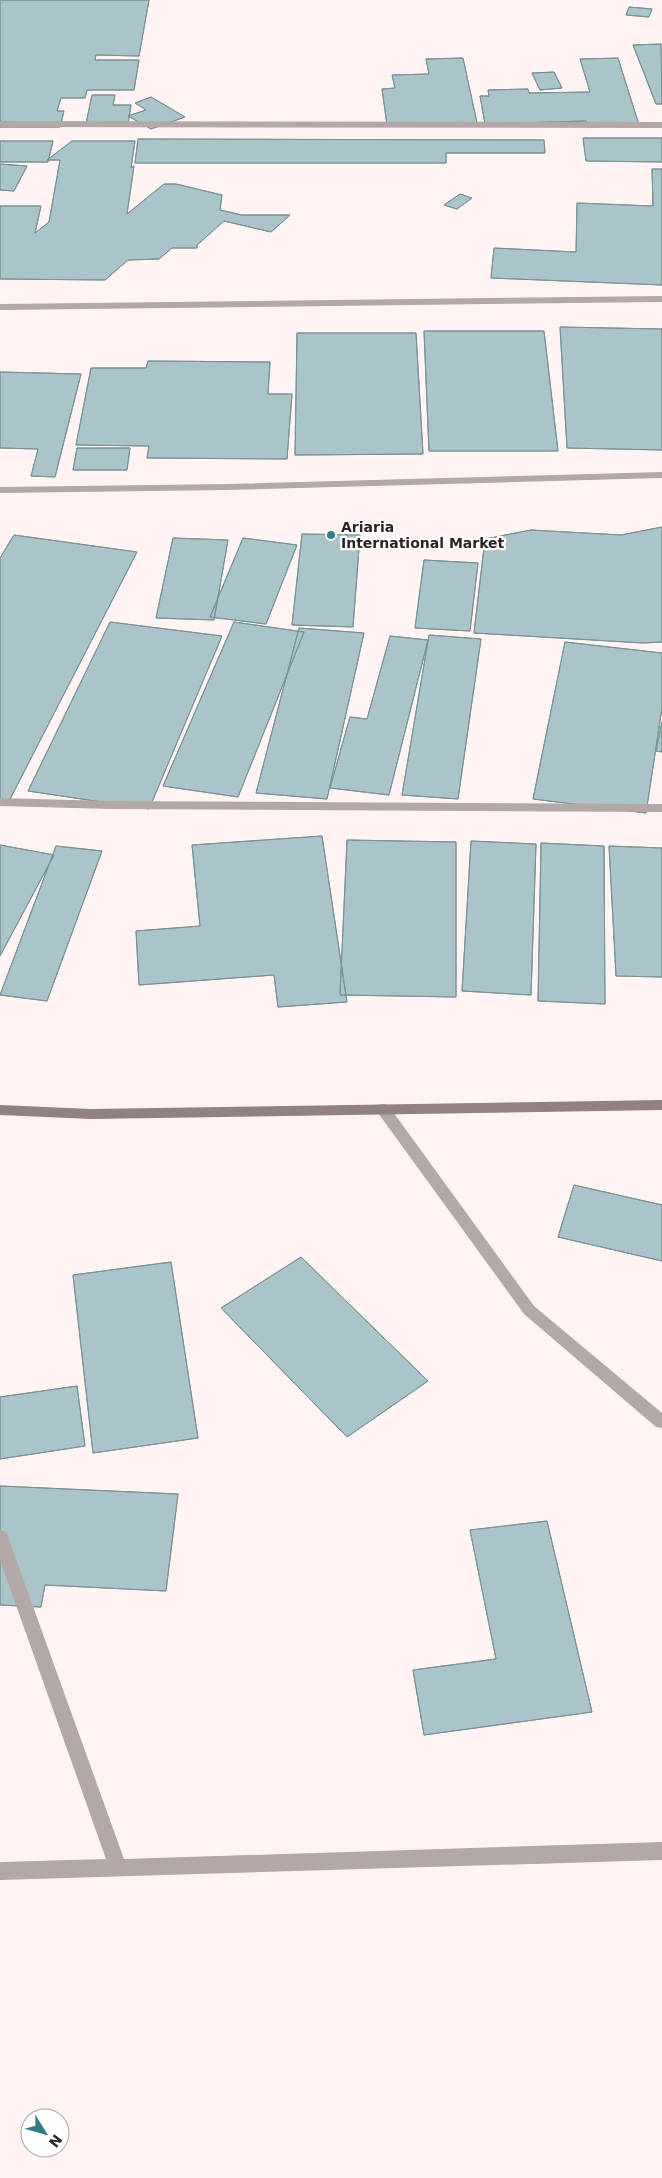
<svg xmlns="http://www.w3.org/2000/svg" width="662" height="2178" font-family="'DejaVu Sans',sans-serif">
<rect width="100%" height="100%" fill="#fff3f3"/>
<path fill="#aac5ca" stroke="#789297" d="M0,0H149L139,56L96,55L95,60H139L134,90H87L85,98H61L57,111H64L60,127H0Z
M0,0H149L139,56L96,55L95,60H139L134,90H87L85,98H61L57,111H64L60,127H0Z
M629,7L652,9L649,17L626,15Z
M629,7L652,9L649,17L626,15Z
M661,44L662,104H656L633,45Z
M661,44L662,104H656L633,45Z
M463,58L477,123L387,125L382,89L395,88L392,75L429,74L426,59Z
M463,58L477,123L387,125L382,89L395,88L392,75L429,74L426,59Z
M618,58L639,125L587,127L586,121L485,124L480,96H489L488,90L528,89L529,93L590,92L580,59Z
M618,58L639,125L587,127L586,121L485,124L480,96H489L488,90L528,89L529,93L590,92L580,59Z
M554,72L562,88L540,90L532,73Z
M554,72L562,88L540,90L532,73Z
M92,95H115L113,105H131L128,124H86Z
M92,95H115L113,105H131L128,124H86Z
M151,97L185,117L151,129L128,116L146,110L135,103Z
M151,97L185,117L151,129L128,116L146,110L135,103Z
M583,138H662V162L586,161Z
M583,138H662V162L586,161Z
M138,139L544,140L545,153H446V163H135Z
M138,139L544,140L545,153H446V163H135Z
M0,141H53L48,162H0Z
M0,141H53L48,162H0Z
M72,141H135L131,168L134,166L127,214L164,184H176L222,195L220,210L242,215H290L271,232L224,221L197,245V248H172L159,259L128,260L105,280L0,279V206H41L35,233L49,222L60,160H47Z
M72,141H135L131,168L134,166L127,214L164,184H176L222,195L220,210L242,215H290L271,232L224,221L197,245V248H172L159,259L128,260L105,280L0,279V206H41L35,233L49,222L60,160H47Z
M0,164L27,166L14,191L0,190Z
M0,164L27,166L14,191L0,190Z
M652,169H662V285L491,278L494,248L576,252L577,203L653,206Z
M652,169H662V285L491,278L494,248L576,252L577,203L653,206Z
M460,194L472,198L457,209L444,205Z
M460,194L472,198L457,209L444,205Z
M560,327L662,329V450L567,448Z
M560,327L662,329V450L567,448Z
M424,331H544L558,451H429Z
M424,331H544L558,451H429Z
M297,333H416L423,454L295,455Z
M297,333H416L423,454L295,455Z
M148,361L270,362L268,394H292L287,459L147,458L149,446L76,445L91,368H146Z
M148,361L270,362L268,394H292L287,459L147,458L149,446L76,445L91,368H146Z
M0,372L81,374L55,477L31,476L38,449L0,448Z
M0,372L81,374L55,477L31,476L38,449L0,448Z
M77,448H130L127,470H73Z
M77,448H130L127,470H73Z
M662,527V642L643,643L474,633L485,539L531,530L621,535Z
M662,527V642L643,643L474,633L485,539L531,530L621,535Z
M302,534L360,535L353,627L292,625Z
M302,534L360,535L353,627L292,625Z
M14,535L137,552L8,803L0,802V558Z
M14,535L137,552L8,803L0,802V558Z
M173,538L228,540L214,620L156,618Z
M173,538L228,540L214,620L156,618Z
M243,538L297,545L266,624L210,617Z
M243,538L297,545L266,624L210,617Z
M424,560L478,563L470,631L415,628Z
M424,560L478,563L470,631L415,628Z
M110,622L222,636L149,809L28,791Z
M110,622L222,636L149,809L28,791Z
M234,622L304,632L238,797L163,786Z
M234,622L304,632L238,797L163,786Z
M299,628L364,633L327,799L256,793Z
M299,628L364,633L327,799L256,793Z
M429,635L481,639L458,799L402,795Z
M429,635L481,639L458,799L402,795Z
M390,636L428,640L389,795L330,788L350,717L367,719Z
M390,636L428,640L389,795L330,788L350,717L367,719Z
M565,642L662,653V708L646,813L533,799Z
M565,642L662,653V708L646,813L533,799Z
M662,722V752L656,751Z
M662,722V752L656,751Z
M322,836L347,1002L278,1007L274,975L139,985L136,931L200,926L192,845Z
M322,836L347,1002L278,1007L274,975L139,985L136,931L200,926L192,845Z
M347,840L456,842V997L340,995Z
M347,840L456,842V997L340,995Z
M471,841L536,844L531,995L462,991Z
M471,841L536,844L531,995L462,991Z
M541,843L604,846L605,1004L538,1001Z
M541,843L604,846L605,1004L538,1001Z
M0,845L54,855L0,956Z
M0,845L54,855L0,956Z
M56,846L102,851L47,1001L0,995Z
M56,846L102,851L47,1001L0,995Z
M609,846L662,848V977L616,976Z
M609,846L662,848V977L616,976Z
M574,1185L662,1205V1261L558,1237Z
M574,1185L662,1205V1261L558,1237Z
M301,1257L428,1381L347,1437L221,1308Z
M301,1257L428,1381L347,1437L221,1308Z
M171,1262L198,1438L93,1453L73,1275Z
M171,1262L198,1438L93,1453L73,1275Z
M77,1386L85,1446L0,1459V1397Z
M77,1386L85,1446L0,1459V1397Z
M0,1486L178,1494L166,1591L45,1585L41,1607L0,1605Z
M0,1486L178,1494L166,1591L45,1585L41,1607L0,1605Z
M547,1521L592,1712L424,1735L413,1670L496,1659L470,1530Z
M547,1521L592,1712L424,1735L413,1670L496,1659L470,1530Z"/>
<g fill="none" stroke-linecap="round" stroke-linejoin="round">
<path fill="#b3a7a7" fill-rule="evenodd" d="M0,121L662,122V128L0,127Z
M662,296V302L0,310V304Z
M662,472V478L227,490L0,493V487L227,484Z
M0,798L109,801L662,804V812L109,809L0,806Z"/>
<path fill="#b3a7a7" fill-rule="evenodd" d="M383,1104L388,1105L534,1306L662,1413V1428L656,1427L524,1314L378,1113L376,1109L378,1105Z
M0,1530L6,1532L8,1537L124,1859L662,1842V1860L0,1880V1862L106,1859L0,1560Z"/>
<path fill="#928180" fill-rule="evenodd" d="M662,1100V1110L91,1119L0,1115V1105L91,1109Z"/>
</g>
<circle fill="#357c87" stroke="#fff" stroke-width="2" cx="331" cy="535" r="5"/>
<g text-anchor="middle" stroke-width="4.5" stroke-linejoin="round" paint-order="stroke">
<g font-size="14" font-weight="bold" fill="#2d2323" stroke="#fff" text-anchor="start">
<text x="341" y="532">Ariaria<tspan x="341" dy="16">International Market</tspan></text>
</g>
</g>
<g transform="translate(45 2133) rotate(127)"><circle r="24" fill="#ffffff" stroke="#aba7a7"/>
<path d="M0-4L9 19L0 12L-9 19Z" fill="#357c87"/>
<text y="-8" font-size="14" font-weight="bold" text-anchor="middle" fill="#2d2323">N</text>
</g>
</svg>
